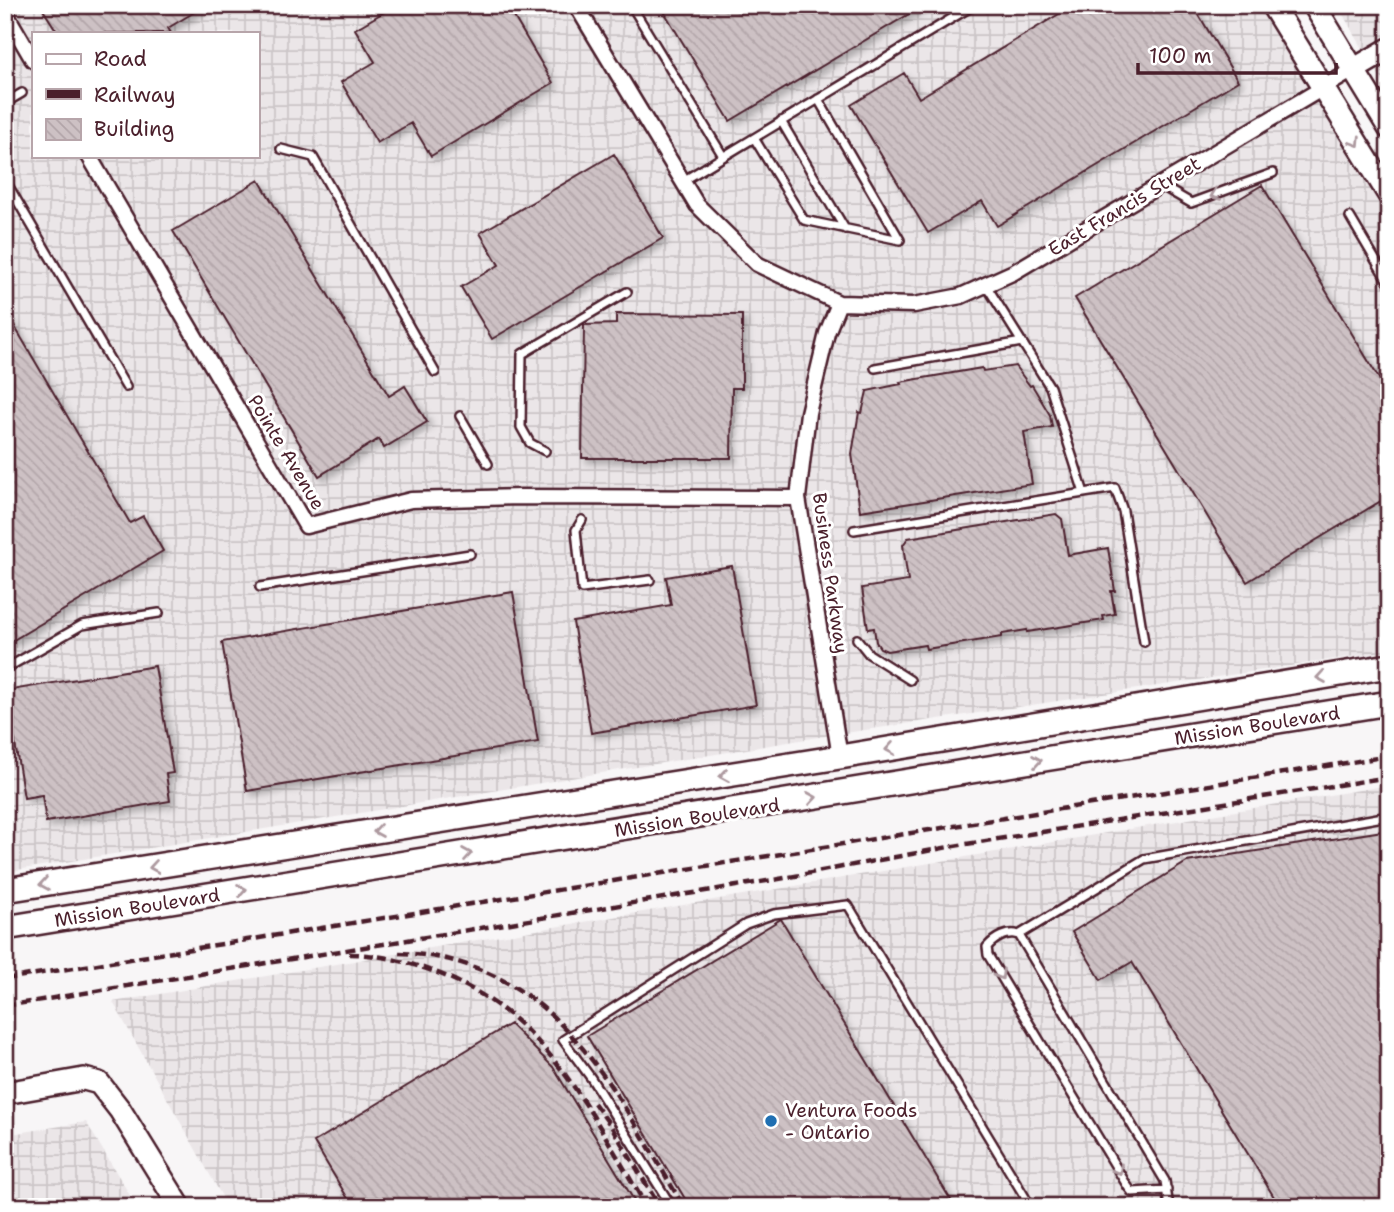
<svg xmlns="http://www.w3.org/2000/svg" width="1394" height="1212" font-family="'Shantell Sans',sans-serif">
<defs>
<pattern id="industrial-grid" width="8" height="8" patternUnits="userSpaceOnUse" patternTransform="scale(1.75)"><rect width="8" height="8" fill="#ebe6e8"/><path d="M0 4h8M4 0v8" fill="none" stroke="#cbc5c7"/></pattern>
<pattern id="building-back-hatch" width="6" height="6" patternUnits="userSpaceOnUse" patternTransform="scale(1.75)"><rect width="6" height="6" fill="#cdc1c4"/><path d="M-1 5l2 2M0 0l6 6M5-1l2 2" fill="none" stroke="#b2a5a9"/></pattern>
<filter id="shadow"><feDropShadow dx="4.5" dy="4.5" stdDeviation="3.5" flood-color="#0004"/></filter>
</defs>
<rect width="100%" height="100%" fill="#f8f6f7"/>
<filter id="ink" filterUnits="userSpaceOnUse"><feTurbulence type="fractalNoise" baseFrequency=".0143" numOctaves="2"/><feDisplacementMap in="SourceGraphic" scale="14" xChannelSelector="R" yChannelSelector="G"/><feConvolveMatrix kernelMatrix="1 2 1 2 8 2 1 2 1" color-interpolation-filters="sRGB"/></filter>
<g filter="url(#ink)">
<path fill="url(#industrial-grid)" fill-rule="evenodd" d="M5,5H1258L1389,219V651L812,738L17,870L5,873ZM33,33H257V156H33Z
M1337,5H1389V92Z
M1389,785V1207H228L113,1002Z
M86,1122L137,1207H5V1135Z"/>
<path fill="url(#building-back-hatch)" stroke="#4a1f2b" stroke-width="2" filter="url(#shadow)" d="M40,5H206L168,28L171,33H58Z
M396,5H507L553,83L431,156L411,123L377,143L341,82L375,62L355,29Z
M660,5H924L730,121Z
M1074,5H1193L1238,81L997,226L982,201L928,233L851,105L904,73L919,98Z
M614,154L663,238L492,339L461,287L499,265L480,233Z
M259,180L389,396L405,386L427,422L384,448L379,439L319,476L173,231Z
M1262,185L1389,395V496L1247,582L1075,298Z
M5,310L130,523L143,516L163,551L5,645Z
M616,314L742,315V388H732L731,458H582L584,325L616,324Z
M1015,366L1030,386L1032,385L1050,415L1052,427L1024,432L1032,484L860,511L852,454L859,412L862,413L867,391L901,384L900,382L982,368L983,371Z
M1056,514L1062,519L1068,555L1108,548L1115,591H1111L1115,614L1103,616L1104,620L1027,632V630L1002,634V637L926,649L925,645L887,651L880,648L876,642L874,628L868,629L862,588L908,581L903,545L908,538Z
M732,566L756,705L591,733L573,622L671,605L666,577Z
M513,592L538,742L247,791L222,642Z
M155,666L173,773L166,774L170,801L46,822L42,795L24,798L12,725L5,726V691Z
M1389,830V1207H1280L1132,962L1101,980L1072,932L1187,862Z
M781,919L955,1207H690L587,1036Z
M510,1024L553,1067L638,1207H353L314,1142Z"/>
<g fill="none" stroke-linecap="round" stroke-linejoin="round">
<defs>
<path id="lane" d="M631,5L723,156
M5,103L22,93
M781,121L845,229
M754,138L804,220L900,240L818,99
M281,149L313,157L435,372
M5,180L126,387
M683,181L974,5
M1160,185L1191,203L1273,173
M1350,217L1389,283
M986,285L1050,387L1084,493
M875,368L1022,342
M460,416L488,464
M545,451L530,443L521,427L522,354L627,292
M582,520L576,530L582,589L650,580
M854,530L1115,488L1123,511L1144,642
M260,587L470,554
M857,639L869,654L910,680
M5,669L82,625L159,613
M1019,935L1165,1181L1169,1207
M1167,1190L1132,1192L1128,1187L988,955L987,947C995,938 1007,931 1019,935L1144,859L1389,816
M672,1207L591,1078L563,1040L746,924L774,914L848,905L1031,1207"/>
<path id="street" d="M576,5L697,205L757,264L839,303L827,333L808,413L798,498L840,757
M5,12L33,60
M89,156L306,526L411,500L521,497L798,498
M839,303L914,305L961,296L1014,272L1353,70"/>
<path id="secondary" d="M1272,5L1389,195
M1314,5L1389,128
M1353,70L1389,49
M5,1093L84,1079L99,1083L120,1110L180,1207"/>
<path id="primary" d="M5,890L840,757L1389,666
M5,928L1389,703"/>
</defs>
<use href="#lane" stroke="#4a1f2b" stroke-width="12"/>
<use href="#street" stroke="#4a1f2b" stroke-width="19"/>
<use href="#secondary" stroke="#4a1f2b" stroke-width="26"/>
<use href="#primary" stroke="#4a1f2b" stroke-width="28"/>
<use href="#lane" stroke="#fff" stroke-width="7"/>
<use href="#street" stroke="#fff" stroke-width="14"/>
<use href="#secondary" stroke="#fff" stroke-width="21"/>
<use href="#primary" stroke="#fff" stroke-width="23"/>
<path stroke="#4a1f2b" stroke-width="4.5" stroke-dasharray="10 5" stroke-linecap="butt" d="M399,953C556,959 613,1089 684,1207
M349,954C377,954 405,961 432,971C546,1012 588,1110 647,1207
M5,979L1389,756
M5,1006L779,879L954,846L1389,777
M594,1103L611,1126L660,1207"/>
</g>
<defs><path id="oneway-chevron" d="M-2-3.5L2.5 0L-2 3.5" fill="none" stroke-width="1.6" stroke-linecap="round" stroke-linejoin="round" transform="scale(1.75)"/></defs>
<g stroke="#ae9aa0">
<use href="#oneway-chevron" transform="translate(1356 142) rotate(58)"/>
<use href="#oneway-chevron" transform="translate(1215 195) rotate(158)"/>
<use href="#oneway-chevron" transform="translate(1321 677) rotate(171)"/>
<use href="#oneway-chevron" transform="translate(890 749) rotate(170)"/>
<use href="#oneway-chevron" transform="translate(1037 761) rotate(-9)"/>
<use href="#oneway-chevron" transform="translate(724 776) rotate(171)"/>
<use href="#oneway-chevron" transform="translate(812 798) rotate(-9)"/>
<use href="#oneway-chevron" transform="translate(378 831) rotate(171)"/>
<use href="#oneway-chevron" transform="translate(467 854) rotate(-9)"/>
<use href="#oneway-chevron" transform="translate(154 867) rotate(171)"/>
<use href="#oneway-chevron" transform="translate(44 884) rotate(171)"/>
<use href="#oneway-chevron" transform="translate(242 890) rotate(-9)"/>
<use href="#oneway-chevron" transform="translate(1000 975) rotate(59)"/>
<use href="#oneway-chevron" transform="translate(1118 1170) rotate(59)"/>
</g>
</g>
<circle fill="#1f6fb2" stroke="#fff" stroke-width="2.5" cx="771" cy="1121" r="7"/>
<g text-anchor="middle" stroke-width="6" stroke-linejoin="round" paint-order="stroke">
<g font-size="19" fill="#4a1f2b" stroke="#fff">
<text transform="translate(1124 206) rotate(-31)" y="7">East Francis Street</text>
<text transform="translate(287 452) rotate(59)" y="7">Pointe Avenue</text>
<text transform="translate(831 573) rotate(82)" y="7">Business Parkway</text>
<text transform="translate(1257 725) rotate(-9)" y="7">Mission Boulevard</text>
<text transform="translate(697 817) rotate(-9)" y="7">Mission Boulevard</text>
<text transform="translate(137 907) rotate(-9)" y="7">Mission Boulevard</text>
</g>
<g font-size="19" fill="#4a1f2b" stroke="#fff" text-anchor="start">
<text x="785" y="1117">Ventura Foods<tspan x="785" dy="22">- Ontario</tspan></text>
</g>
</g>
<rect width="1394" height="1212" fill="none" stroke="#fff" stroke-width="28"/>
<rect x="14" y="14" width="1366" height="1184" fill="none" stroke="#4a1f2b" stroke-width="2.5" filter="url(#ink)"/>
<rect x="32" y="32" width="228" height="126" fill="#ffffff" stroke="#b7a5aa" stroke-width="2"/>
<rect x="46" y="54" width="35" height="10" fill="#ffffff" stroke="#b7a5aa" stroke-width="2"/>
<text x="94" y="66" font-size="21" fill="#4a1f2b">Road</text>
<rect x="46" y="89" width="35" height="10" fill="#4a1f2b" stroke="#b7a5aa" stroke-width="2"/>
<text x="94" y="102" font-size="21" fill="#4a1f2b">Railway</text>
<rect x="46" y="119" width="35" height="21" fill="url(#building-back-hatch)" stroke="#b7a5aa" stroke-width="2"/>
<text x="94" y="136" font-size="21" fill="#4a1f2b">Building</text>
<path d="M1138 63v10h198v-10" fill="none" stroke="#4a1f2b" stroke-width="3.5"/>
<text x="1149" y="63" font-size="21" fill="#4a1f2b" stroke="#ffffff" stroke-width="5" paint-order="stroke">100 m</text>
</svg>
